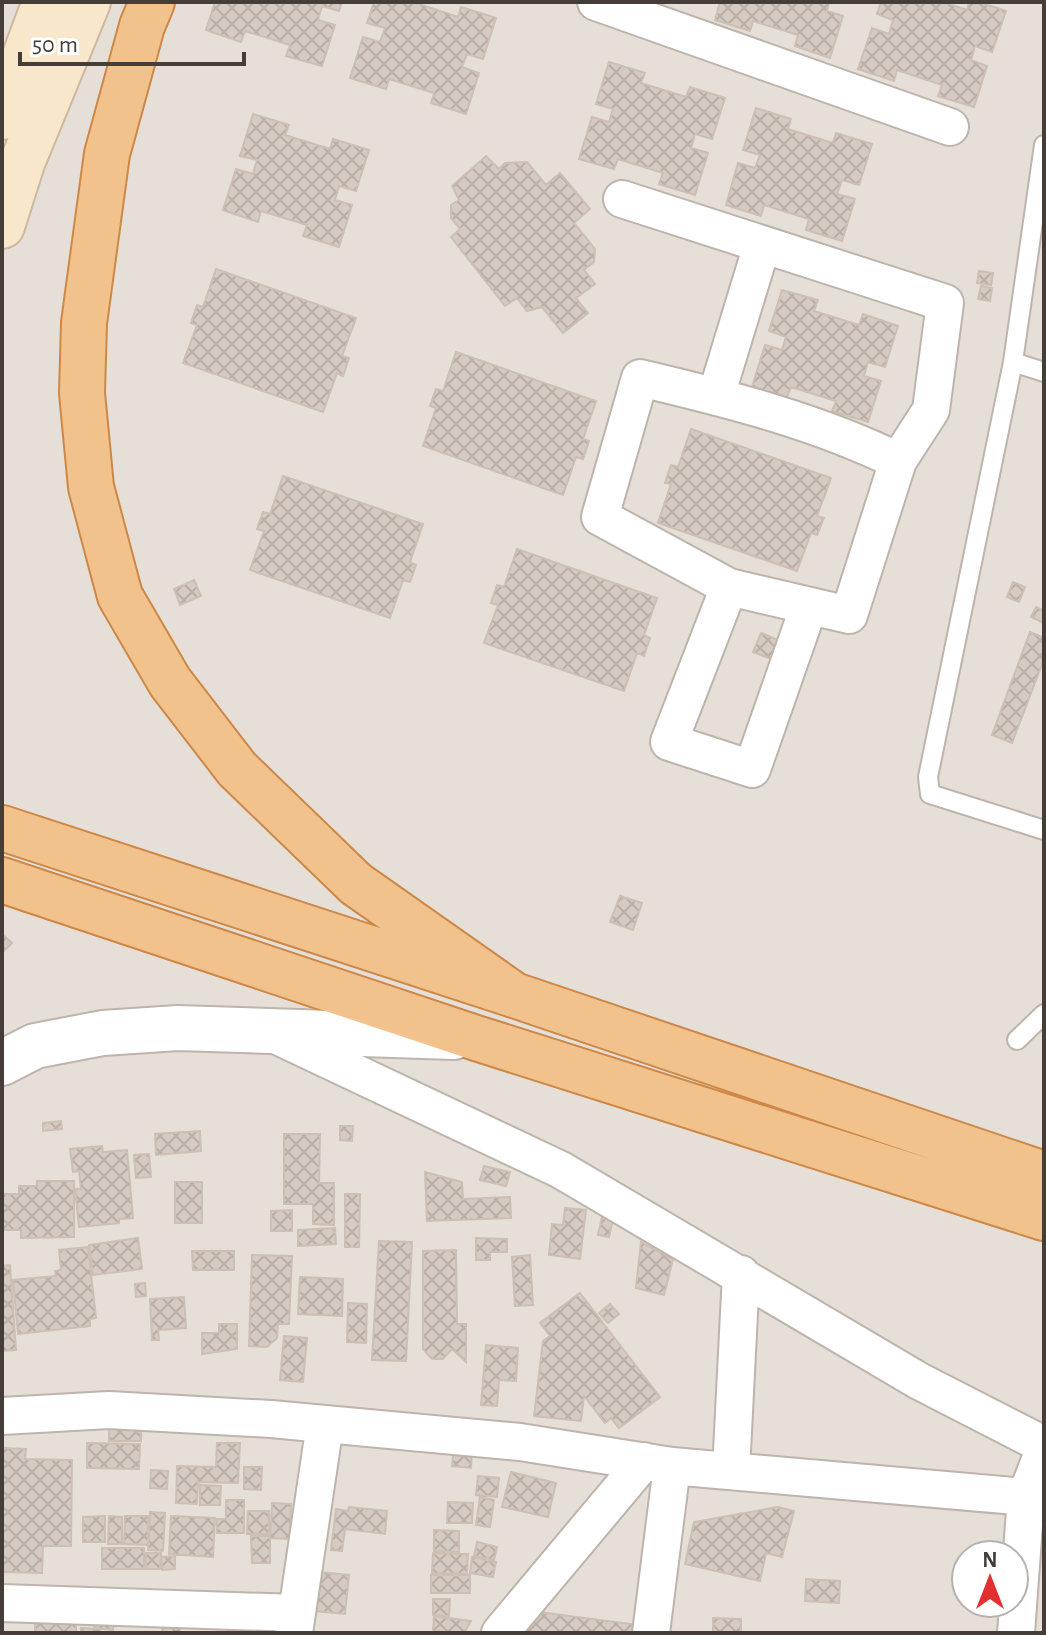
<svg xmlns="http://www.w3.org/2000/svg" width="1046" height="1635" font-family="'Alegreya Sans',sans-serif">
<defs>
<pattern id="building-cross-hatch" width="8" height="8" patternUnits="userSpaceOnUse" patternTransform="scale(2)"><rect width="8" height="8" fill="#d6cbc2"/><path d="M0 0l8 8M0 8l8-8" fill="none" stroke="#b9afa7"/></pattern>
</defs>
<rect width="100%" height="100%" fill="#f2eee9"/>
<path fill="#e6dfd7" fill-rule="evenodd" d="M2,2H1044V1633H2ZM966,1555H1014V1603H966Z"/>
<path fill="url(#building-cross-hatch)" stroke="#cdbfb3" stroke-width="2" d="M215,2H342L339,11L322,6L318,20L335,25L322,66L286,56L290,45L245,31L241,42L206,30Z
M374,2H413L458,17L461,7L496,18L483,59L467,54L462,67L479,73L466,114L431,103L434,93L389,79L386,89L350,78L363,37L380,42L385,28L367,23Z
M720,2H829L827,11L843,16L830,58L795,46L798,35L753,21L750,31L715,20Z
M881,2H943L967,10L969,2H979L1006,11L992,52L975,46L971,60L987,66L974,107L938,96L942,85L897,70L894,81L858,69L872,28L889,34L893,20L877,14Z
M609,62L645,73L641,83L686,97L690,87L725,98L712,139L695,134L691,148L708,153L695,195L659,184L663,173L618,159L614,169L579,159L592,117L609,122L613,109L596,104Z
M756,108L791,119L788,129L833,143L836,133L872,144L859,185L842,180L837,194L855,199L842,241L806,230L809,219L764,205L761,216L726,205L738,163L755,168L760,155L743,150Z
M253,114L289,125L285,135L330,149L333,139L369,150L356,191L339,186L335,200L352,205L339,247L303,236L307,225L261,211L258,222L223,210L236,169L253,174L257,160L240,156Z
M486,156L499,169L505,163L527,162L546,185L560,173L590,209L574,223L595,249L594,262L584,270L595,284L576,298L588,313L563,333L542,307L527,311L517,298L505,306L451,237L460,229L451,218V205L459,200L452,186Z
M216,269L356,318L342,356L349,358L343,376L337,373L323,412L183,363L197,325L191,323L197,305L203,307Z
M979,271L993,273L991,285L977,283Z
M981,286L992,288L990,301L978,299Z
M782,290L818,300L814,311L859,325L863,314L898,326L885,367L868,362L864,376L881,381L868,422L832,411L836,401L791,387L787,397L752,387L765,345L782,350L786,337L769,331Z
M456,352L596,401L583,439L589,441L583,459L576,457L563,495L423,446L436,408L430,406L436,389L443,391Z
M691,429L831,478L817,516L824,518L817,535L811,533L797,571L658,523L671,484L665,483L671,465L678,467Z
M283,476L423,524L410,562L416,565L410,582L403,580L390,618L250,570L264,531L257,529L263,512L270,514Z
M517,549L657,598L644,635L650,638L644,656L637,653L624,691L484,643L498,605L491,603L497,585L504,587Z
M194,580L201,596L180,605L174,589Z
M1013,582L1025,587L1019,602L1007,597Z
M1036,607L1044,611V623L1031,617Z
M1030,632L1044,638V659L1012,743L992,735Z
M761,633L781,641L774,660L753,652Z
M620,896L642,903L633,930L610,922Z
M2,934L12,943L2,953Z
M61,1121L62,1129L43,1131V1123Z
M340,1126H353L352,1141L340,1140Z
M200,1131L201,1151L156,1155L155,1134Z
M284,1134H320L319,1183H334V1225L313,1224V1204H284Z
M102,1146L103,1152L127,1150L133,1218L119,1219V1223L79,1227L75,1189H81L79,1171L73,1172L70,1149Z
M149,1154L151,1177L136,1178L134,1155Z
M484,1166L510,1172L506,1186L480,1180Z
M425,1172L462,1182L463,1199L510,1197L511,1218L427,1221Z
M37,1181H74V1237L21,1238V1230H2V1194H19V1186H37Z
M175,1182H202V1223H175Z
M345,1194H360L359,1247H345Z
M565,1208L586,1210L580,1259L549,1255L552,1224L563,1225Z
M292,1210V1231H271V1211Z
M603,1213L614,1215L609,1237L598,1235Z
M335,1228L336,1244L298,1246V1230Z
M138,1238L142,1269L93,1275L89,1245Z
M476,1238L507,1239V1252H490V1260H476Z
M379,1241L412,1242L406,1361L372,1360Z
M641,1242L673,1259L664,1295L636,1288Z
M88,1247L96,1318L90,1319V1326L18,1334L13,1280L56,1276L55,1271L61,1270L59,1250Z
M456,1250L457,1324H466V1362L452,1349L443,1359H432L423,1349V1251Z
M192,1251H234V1270H193Z
M252,1255L292,1256L289,1324H278L277,1338L267,1347L249,1346Z
M530,1255L533,1305L515,1306L512,1257Z
M10,1265L16,1350L2,1351V1266Z
M300,1277L343,1279L342,1316L298,1314Z
M145,1283L146,1296L136,1297L135,1284Z
M580,1293L660,1397L619,1428L611,1418L605,1423L584,1396L581,1421L534,1416L543,1341L550,1336L540,1323Z
M184,1297L186,1328L158,1330L159,1340H152L150,1299Z
M348,1303L367,1304L366,1343L347,1342Z
M610,1304L619,1314L608,1323L599,1313Z
M219,1324H237V1349L202,1354V1333H219Z
M284,1336L307,1338L303,1382L280,1380Z
M486,1345L518,1348L516,1381L499,1380L497,1406L481,1405Z
M109,1415H141V1441H109Z
M87,1443L140,1444L139,1469L87,1468Z
M217,1443H240L238,1483L198,1482L197,1504L176,1503L177,1466L216,1467Z
M454,1447L472,1449L471,1468L452,1466Z
M2,1448L26,1449L25,1459L72,1460L71,1546H43L42,1573L2,1572Z
M244,1467H262L261,1490L244,1489Z
M151,1470L168,1471L167,1489L150,1488Z
M511,1472L556,1483L548,1517L502,1507Z
M478,1476L499,1478L497,1497L476,1495Z
M200,1485L221,1486L220,1505H200Z
M480,1497L494,1500L490,1527L476,1525Z
M226,1500H244V1533H217V1519H226Z
M448,1502L473,1503L472,1523H447Z
M272,1503L291,1504L290,1539L270,1538Z
M349,1507L387,1511L385,1534L345,1529L342,1551L331,1550L336,1509L348,1511Z
M778,1507L794,1511L782,1557L766,1553L760,1581L685,1564L694,1522Z
M248,1511H269V1534H247Z
M150,1512L165,1513L163,1551L148,1550Z
M105,1516V1542H83V1517Z
M109,1516L122,1517V1544H108Z
M125,1516H148V1545L124,1544Z
M171,1516L215,1518L213,1557L169,1554Z
M434,1530L459,1531V1552L434,1551Z
M251,1536H270V1563H252Z
M477,1542L497,1547L494,1560L474,1556Z
M102,1548H144V1569H102Z
M146,1553H161L160,1569H146Z
M433,1553L468,1554L467,1574L432,1573Z
M175,1556V1569L162,1570L161,1557Z
M472,1557L496,1562L493,1577L470,1573Z
M319,1572L349,1575L345,1614L315,1611Z
M431,1575H470V1593H431Z
M806,1579L840,1581L839,1603L805,1601Z
M433,1599H450L449,1616L433,1615Z
M96,1610L115,1612L113,1630L94,1628Z
M531,1611L639,1625L638,1633H514Z
M163,1613L180,1614V1633H162Z
M434,1616L471,1621L464,1633L433,1631Z
M713,1618L741,1619V1633H713Z
M229,1620L263,1625L262,1633H227Z
M35,1622L76,1624V1633H35Z
M81,1628L100,1629V1633H81Z"/>
<g fill="none" stroke-linecap="round" stroke-linejoin="round">
<defs>
<path id="service" d="M1044,145L1013,362L928,777L930,794L1044,830
M1013,362L1044,372
M1017,1040L1044,1014"/>
<path id="minor" d="M596,2L950,127
M622,199L945,303L931,410L898,461L849,615L729,587L600,517L640,378C729,399 816,421 898,461
M716,396L762,245
M729,587L669,742L752,769L809,606
M269,1032L561,1170L919,1381L1044,1445
M2,1416L109,1410L271,1419L520,1442L672,1466L1026,1497
M731,1471L741,1274
M2,1603L296,1613
M294,1633L325,1424
M500,1633L644,1461
M651,1633L672,1466
M1016,1633L1026,1497L1044,1449"/>
<path id="tertiary" d="M2,1063L35,1046L103,1033L178,1028L454,1037"/>
<path id="secondary" d="M2,117L45,2
M2,226L22,163L88,2"/>
<path id="trunk" d="M152,2L142,26L107,154L84,323L82,393L91,487L120,596L170,682L237,769L356,884L514,995
M2,828L514,995L1044,1174
M2,880L476,1038L1044,1218"/>
</defs>
<use href="#service" stroke="#bdb4ac" stroke-width="22"/>
<use href="#minor" stroke="#bdb4ac" stroke-width="40"/>
<use href="#tertiary" stroke="#bdb4ac" stroke-width="48"/>
<use href="#secondary" stroke="#cdb99d" stroke-width="48"/>
<use href="#trunk" stroke="#cd8848" stroke-width="48"/>
<use href="#service" stroke="#fff" stroke-width="18"/>
<use href="#minor" stroke="#fff" stroke-width="36"/>
<use href="#tertiary" stroke="#fff" stroke-width="44"/>
<use href="#secondary" stroke="#f9e7cc" stroke-width="44"/>
<use href="#trunk" stroke="#f2c28c" stroke-width="44"/>
</g>
<rect width="1046" height="1635" fill="none" stroke="#453e38" stroke-width="8"/>
<g transform="translate(990 1579)"><circle r="38" fill="#ffffff" stroke="#b5b2af" stroke-width="2"/>
<path d="M0-6L14 30L0 20L-14 30Z" fill="#e32f2f"/>
<text y="-12" font-size="22" font-weight="bold" text-anchor="middle" fill="#453e38">N</text>
</g>
<path d="M20 52v12h224v-12" fill="none" stroke="#453e38" stroke-width="4"/>
<text x="32" y="52" font-size="24" fill="#453e38" stroke="#ffffff" stroke-width="6" paint-order="stroke">50 m</text>
</svg>
